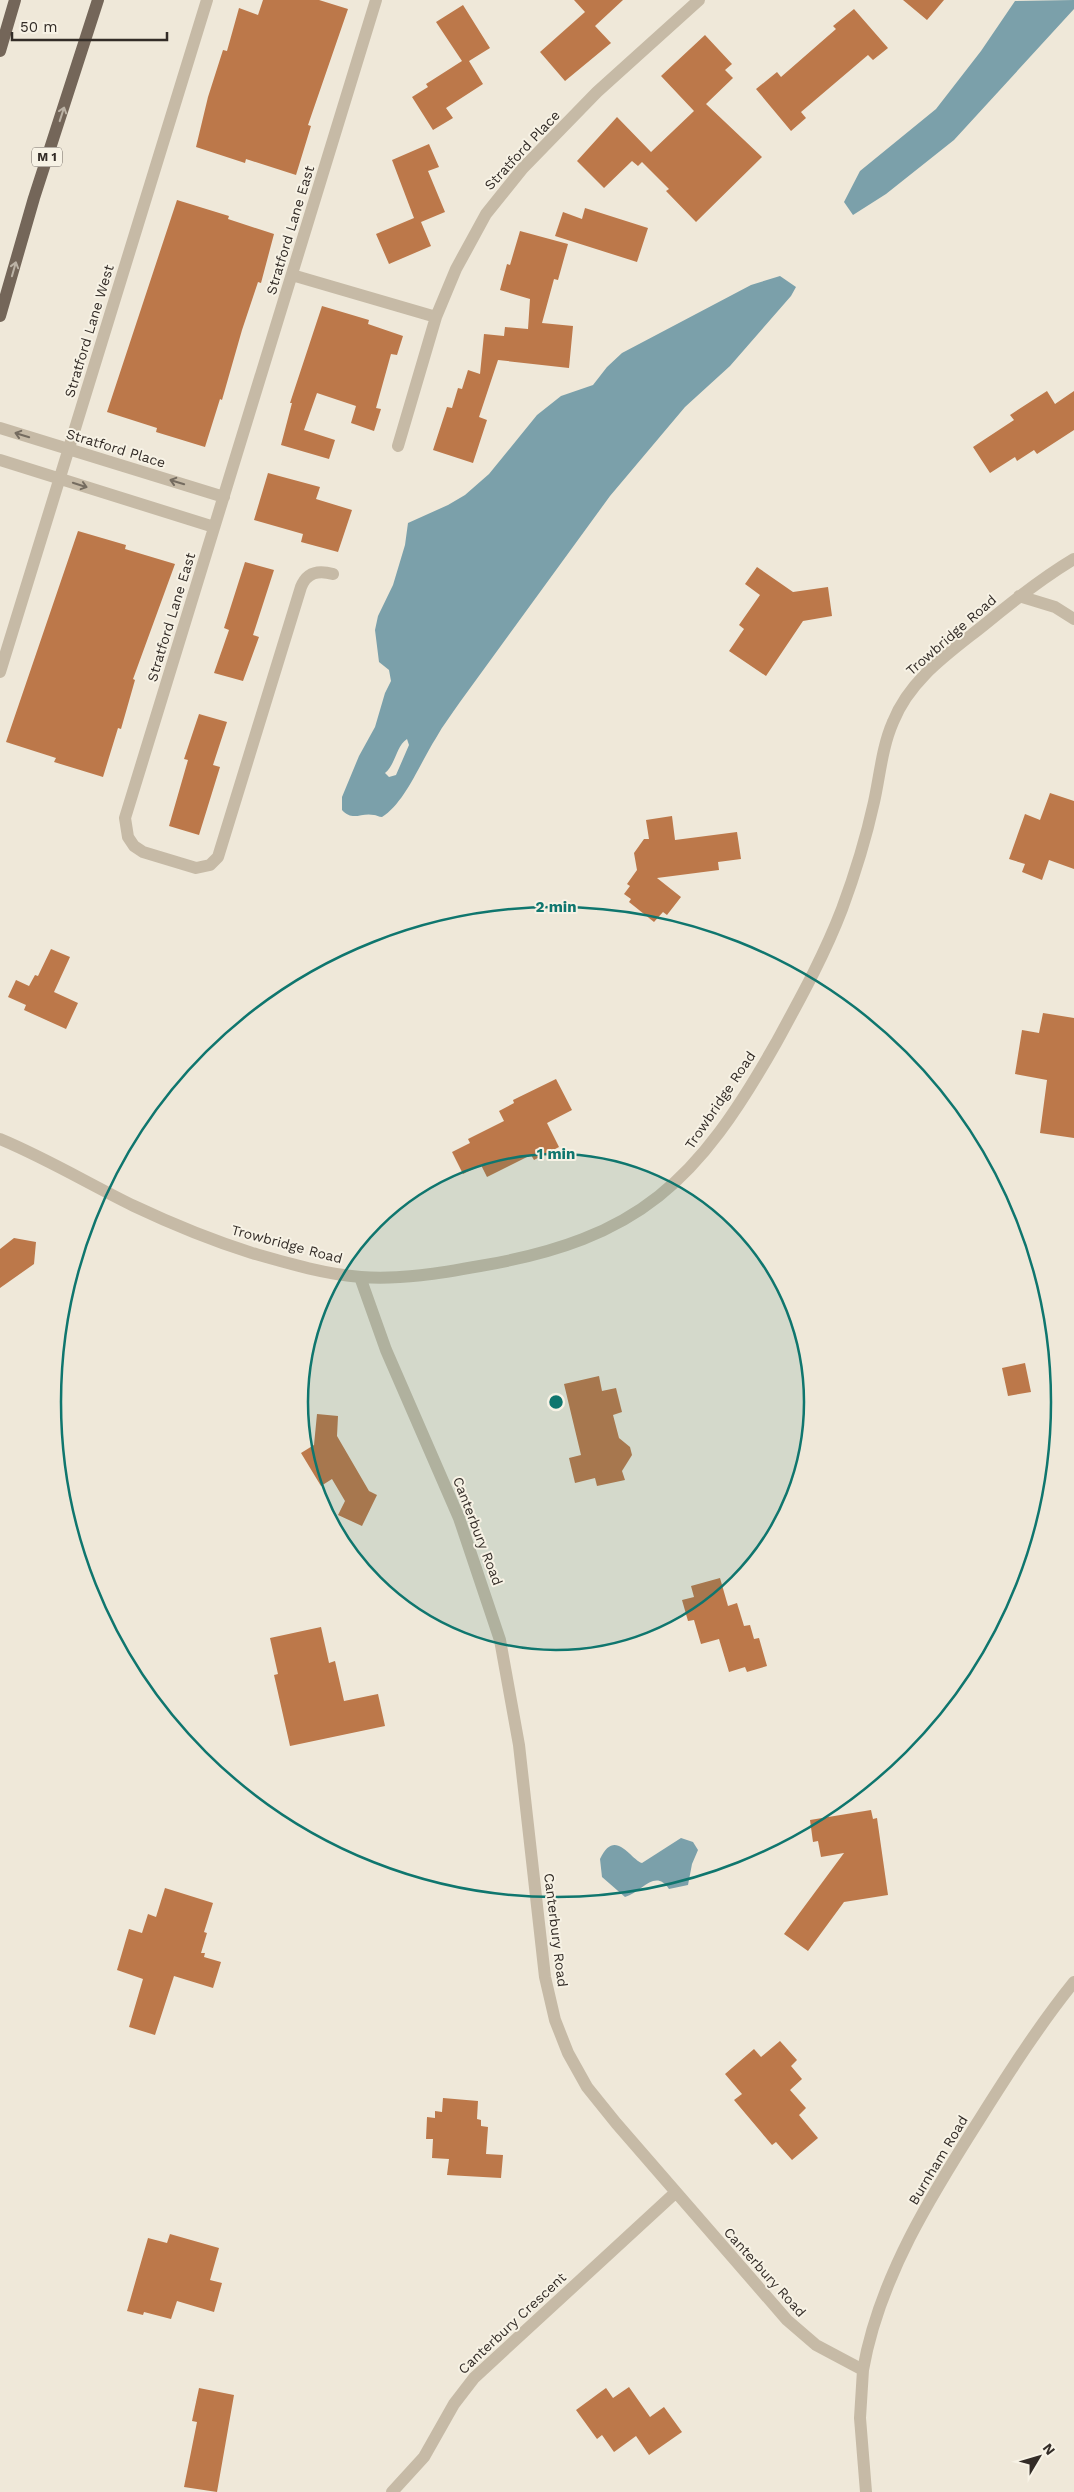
<svg xmlns="http://www.w3.org/2000/svg" width="1074" height="2492" font-family="'Work Sans',sans-serif">
<rect width="100%" height="100%" fill="#efe8d9"/>
<path fill="#7ba0aa" fill-rule="evenodd" d="M1074,0V9L954,140L886,194L853,215L844,202L860,171L936,109L981,51L1015,1Z
M780,276L796,287L791,296L730,366L685,407L610,496L460,702C452,714 443,725 436,738C421,761 405,803 382,817C379,817 376,815 374,815C361,812 353,822 342,810V797L359,756L375,727L385,693L391,681L389,670L379,662L375,630L378,616L393,585L405,545L408,523L448,505L465,495L489,474L537,415L561,396L593,385L607,367L622,353L751,285ZM407,739L409,745L396,775L389,777L385,773C396,764 396,746 407,739Z
M681,1838L693,1842L698,1850L692,1864L688,1885L669,1889C655,1868 642,1892 625,1897L602,1877L600,1859C615,1827 630,1859 642,1863Z"/>
<path fill="#bc784a" d="M263,0H319L348,9L308,125L311,126L296,175L246,159L245,163L196,147L208,97L223,50L227,51L239,8L258,15Z
M574,0H623L595,26L611,43L565,81L540,52L585,12Z
M903,0H944L927,20Z
M463,5L490,48L469,61L483,84L446,108L453,118L433,130L412,97L428,87L426,84L462,61L436,22Z
M854,9L888,48L873,60L868,55L801,112L806,118L791,131L756,89L777,72L781,77L836,29L833,26Z
M705,35L732,64L725,70L733,78L706,104L762,157L696,222L666,191L669,189L642,162L638,166L632,161L604,188L577,161L617,117L651,152L694,111L661,76Z
M429,144L439,167L428,171L445,212L421,222L431,246L389,264L376,234L414,218L392,160Z
M177,200L229,216L228,219L274,234L261,283L258,282L242,330L222,400L220,399L205,447L156,432L157,428L107,412Z
M585,208L648,228L637,262L555,236L563,212L582,219Z
M520,231L568,244L558,280L554,279L542,323L573,326L569,368L498,360L479,417L487,420L473,463L433,450L447,407L452,408L458,388L462,389L468,370L480,374L484,334L504,336L505,327L528,329L530,299L500,290L507,264L510,265Z
M322,306L369,320L368,324L403,336L397,355L391,354L376,408L381,409L374,431L351,423L356,406L317,393L304,430L335,440L329,459L281,445L292,403H290Z
M1047,391L1055,404L1074,391V430L1037,454L1034,450L1017,461L1015,457L990,473L973,447L1014,420L1010,415Z
M268,473L320,487L316,499L352,510L338,552L301,542L303,534L254,520Z
M78,531L126,545L125,549L175,564L133,679L135,680L121,729L118,728L103,777L54,762L56,758L6,742Z
M245,562L274,570L253,635L259,637L243,681L214,673L229,630L224,628Z
M757,567L793,592L828,587L832,616L803,621L766,676L729,651L744,629L739,625L760,595L745,584Z
M199,714L227,722L213,765L220,767L199,835L169,826L188,760L184,759Z
M1050,793L1074,801V869L1049,860L1042,880L1022,872L1025,864L1009,859L1025,814L1040,820Z
M672,816L675,840L737,832L741,859L718,862L719,870L657,878L681,897L667,915L663,912L654,922L629,902L631,899L624,894L630,886L627,884L637,870L634,853L644,839H649L646,820Z
M51,949L70,957L54,992L78,1003L66,1029L24,1010L26,1005L8,997L16,980L29,986L35,975L38,976Z
M1043,1013L1074,1018V1138L1040,1133L1047,1080L1015,1074L1022,1030L1039,1033Z
M556,1079L572,1110L547,1123L559,1147L534,1160L531,1155L487,1177L481,1165L463,1174L452,1152L470,1143L468,1139L504,1121L499,1111L514,1103L513,1100Z
M14,1238L36,1242L34,1264L0,1288V1249Z
M1025,1363L1031,1392L1008,1396L1002,1368Z
M599,1376L602,1391L616,1388L622,1412L613,1415L619,1438L630,1447L632,1455L622,1471L625,1480L597,1486L595,1478L575,1483L569,1458L581,1455L564,1384Z
M317,1414L338,1416L337,1436L369,1491L377,1495L362,1526L338,1515L345,1501L332,1479L321,1486L301,1453L314,1445Z
M720,1578L728,1606L737,1603L744,1626L750,1625L754,1639L759,1638L767,1666L747,1672L745,1667L729,1672L719,1639L701,1644L694,1620L688,1621L682,1600L694,1597L691,1586Z
M321,1627L329,1663L335,1661L344,1701L378,1694L385,1726L290,1746L274,1675L278,1674L270,1638Z
M871,1810L873,1819L877,1818L888,1895L844,1902L808,1951L784,1934L844,1853L821,1857L818,1841L813,1842L810,1820Z
M165,1888L213,1903L204,1932L207,1933L201,1953H205L204,1957L221,1962L213,1988L174,1976L155,2035L129,2027L143,1979L117,1970L129,1929L142,1933L148,1914L156,1917Z
M780,2041L797,2060L791,2066L802,2079L790,2090L806,2108L799,2115L818,2138L792,2160L776,2142L772,2145L734,2100L742,2094L725,2074L754,2049L761,2057Z
M443,2098L478,2101L477,2119L481,2120V2126L488,2127L486,2154L503,2155L501,2178L447,2175L449,2159L432,2158L433,2139H426L427,2117L435,2118V2111L442,2112Z
M170,2234L219,2248L210,2280L222,2283L214,2312L177,2301L171,2319L144,2312L143,2315L127,2311L148,2238L167,2243Z
M629,2387L650,2417L664,2407L682,2432L649,2455L636,2436L614,2452L602,2435L597,2439L576,2410L606,2388L613,2398Z
M199,2388L234,2395L217,2492L184,2487L197,2422L192,2421Z"/>
<g fill="none" stroke-linecap="round" stroke-linejoin="round">
<path stroke="#c6baa6" stroke-width="12" d="M292,275L436,317
M0,428L224,497
M398,446L436,317L456,269L486,214L523,168L597,92L699,0
M0,460L214,527
M333,574C319,570 307,572 301,587L218,857L210,865L196,868L143,852L134,846L128,837L125,818L376,0
M1019,596L1055,607L1074,619
M0,672L207,0
M0,1139C46,1158 89,1184 134,1206C172,1224 211,1240 252,1253C287,1263 324,1274 361,1277C400,1280 442,1273 480,1266C640,1239 698,1181 776,1043C800,999 824,956 842,909C855,874 866,838 874,802C880,775 882,747 893,722C910,679 949,653 984,625C1013,601 1042,578 1074,559
M360,1277L386,1350L459,1518L500,1640L519,1745L545,1977L555,2020L568,2053L587,2087L616,2123L787,2320L816,2345L863,2370L860,2418L866,2492
M863,2370C879,2278 932,2194 981,2117C1010,2071 1040,2024 1074,1982
M392,2492L424,2457L454,2404L474,2378L675,2193"/>
<path stroke="#746659" stroke-width="12" d="M0,51L15,0
M0,316L34,198L98,0"/>
</g>
<defs><path id="oneway-shaft" d="M-6 0H5M1.5-3L5.5 0L1.5 3" fill="none" stroke-width="1.6" stroke-linecap="round" stroke-linejoin="round" transform="scale(1.25)"/></defs>
<g stroke="#bcb3a6">
<use href="#oneway-shaft" transform="translate(62 114) rotate(-72)"/>
<use href="#oneway-shaft" transform="translate(14 269) rotate(-74)"/>
</g>
<g stroke="#756c60">
<use href="#oneway-shaft" transform="translate(22 435) rotate(-163)"/>
<use href="#oneway-shaft" transform="translate(177 482) rotate(-163)"/>
<use href="#oneway-shaft" transform="translate(80 485) rotate(18)"/>
</g>
<circle cx="556" cy="1402" r="248" fill="#0f766e" fill-opacity=".12"/>
<g fill="none" stroke="#0f766e" stroke-width="2.5">
<circle cx="556" cy="1402" r="248"/>
<circle cx="556" cy="1402" r="495"/>
</g>
<g text-anchor="middle" stroke-width="4" stroke-linejoin="round" paint-order="stroke">
<rect fill="#f7f2e5" stroke="#6e6760" stroke-width="1" x="32" y="147.5" width="30" height="19" rx="4"/>
<g font-size="12" font-weight="bold" fill="#332c27">
<text x="47" y="161">M 1</text>
</g>
<g font-size="14" fill="#332c27" stroke="#f7f2e5">
<text transform="translate(522 150) rotate(-47)" y="5">Stratford Place</text>
<text transform="translate(290 230) rotate(-73)" y="5">Stratford Lane East</text>
<text transform="translate(89 331) rotate(-73)" y="5">Stratford Lane West</text>
<text transform="translate(116 448) rotate(17)" y="5">Stratford Place</text>
<text transform="translate(171 617) rotate(-73)" y="5">Stratford Lane East</text>
<text transform="translate(951 635) rotate(-41)" y="5">Trowbridge Road</text>
<text transform="translate(720 1100) rotate(-56)" y="5">Trowbridge Road</text>
<text transform="translate(287 1244) rotate(15)" y="5">Trowbridge Road</text>
<text transform="translate(478 1531) rotate(69)" y="5">Canterbury Road</text>
<text transform="translate(556 1930) rotate(83)" y="5">Canterbury Road</text>
<text transform="translate(938 2160) rotate(-59)" y="5">Burnham Road</text>
<text transform="translate(765 2272) rotate(48)" y="5">Canterbury Road</text>
<text transform="translate(512 2323) rotate(-43)" y="5">Canterbury Crescent</text>
</g>
</g>
<circle cx="556" cy="1402" r="8" fill="#0f766e" stroke="#f7f2e5" stroke-width="2.5"/>
<g font-size="15" text-anchor="middle" font-weight="bold" fill="#0f766e" stroke="#f7f2e5" stroke-width="4" stroke-linejoin="round" paint-order="stroke">
<text x="556" y="912">2 min</text>
<text x="556" y="1159">1 min</text>
</g>
<g transform="translate(1039 2457) rotate(52)" stroke="#f7f2e5" stroke-width="4" paint-order="stroke">
<path d="M0-4L9 19L0 12L-9 19Z" fill="#332c27"/>
<text y="-8" font-size="14" font-weight="bold" text-anchor="middle" fill="#332c27">N</text>
</g>
<path d="M12 32v8h155v-8" fill="none" stroke="#332c27" stroke-width="2.5"/>
<text x="20" y="32" font-size="15" fill="#332c27" stroke="#f7f2e5" stroke-width="4" paint-order="stroke">50 m</text>
</svg>
